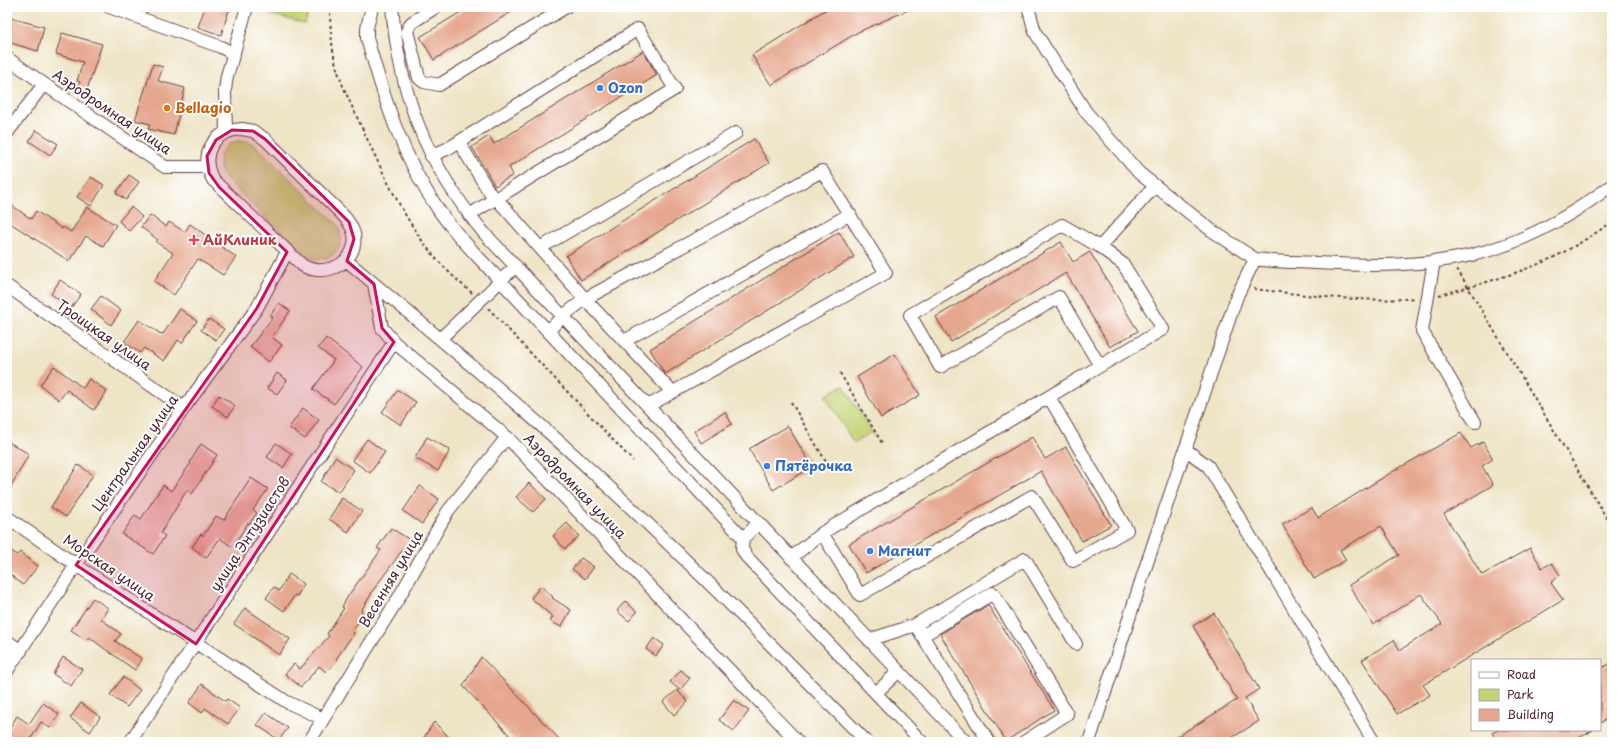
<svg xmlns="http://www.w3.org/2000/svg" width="1619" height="749" font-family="'Playpen Sans',sans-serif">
<rect width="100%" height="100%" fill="#fff"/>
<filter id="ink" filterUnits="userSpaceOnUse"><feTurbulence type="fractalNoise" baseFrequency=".025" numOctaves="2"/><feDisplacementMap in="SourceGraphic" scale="8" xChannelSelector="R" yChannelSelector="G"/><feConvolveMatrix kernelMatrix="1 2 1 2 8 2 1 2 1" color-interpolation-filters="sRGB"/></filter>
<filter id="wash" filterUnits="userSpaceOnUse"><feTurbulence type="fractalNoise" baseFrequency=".012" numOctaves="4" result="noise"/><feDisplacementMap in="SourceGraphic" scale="16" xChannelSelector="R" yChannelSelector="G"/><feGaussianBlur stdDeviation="0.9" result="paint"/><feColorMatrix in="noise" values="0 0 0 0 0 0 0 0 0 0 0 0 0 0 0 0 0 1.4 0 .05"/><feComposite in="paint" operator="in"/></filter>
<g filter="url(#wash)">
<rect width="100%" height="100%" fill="#eee4c6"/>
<path fill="#c4d375" stroke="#877950" d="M272,7H310L305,24L270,14Z
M237,141L248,142L257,147L337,224C350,248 329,267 305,255L227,180C215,165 217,147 237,141Z
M843,385L872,432L854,443L825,396Z"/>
<g id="blocks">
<path fill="#e6a78f" d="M205,7H230L221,35L198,27Z
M469,7H519L434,60L420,37Z
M830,7H915L858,32L771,85L752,55Z
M7,17L44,27L38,51L7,42Z
M62,33L102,44L85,96L75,91L80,82L77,81L83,62L56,54Z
M643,51L657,75L509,167L513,175L495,186L472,147L489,136L494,144Z
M153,64L163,67L158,81L185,88L174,135L148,129L150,124L135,120Z
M36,130L58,144L50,155L29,141Z
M754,139L769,163L581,280L566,256Z
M129,175L139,182L126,200L116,193Z
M91,177L104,185L91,206L77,197Z
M7,202L31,219L36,211L62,229L63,227L71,232L87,207L116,225L103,246L86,236L69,261L7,221Z
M131,207L142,217L129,231L119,221Z
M150,215L166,227L169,222L185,232L190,224L236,257L223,275L198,259L174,295L154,281L173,253L156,242L158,240L141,227Z
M839,232L854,257L665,374L650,349Z
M1061,242L1073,262L1090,252L1138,331L1110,347L1066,273L951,342L936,317Z
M60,280L81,294L71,308L51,294Z
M101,296L121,311L111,325L91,309Z
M279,303L290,311L272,337L282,345L269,362L250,347L273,317L270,316Z
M180,309L197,321L182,343L178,340L164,361L144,348L140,353L124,342L139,320L161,334L162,333L163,334Z
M209,319L224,329L216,340L201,330Z
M326,338L363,367L334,404L313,389L334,360L318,348Z
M895,354L920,395L881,418L857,377Z
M54,366L83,388L89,379L107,391L94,410L67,390L59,400L40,385Z
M277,373L287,380L277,394L267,388Z
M398,390L416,402L401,425L382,412Z
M219,395L235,406L228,417L212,406Z
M303,408L319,420L305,439L289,428Z
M725,412L732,424L701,443L694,431Z
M788,426L812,467L773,490L749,449Z
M1461,433L1471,448L1483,442L1493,459L1482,466L1493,485L1444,514L1482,575L1530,548L1542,568L1552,563L1560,575L1551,583L1563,600L1423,685L1430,695L1397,714L1362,660L1394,640L1400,650L1442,624L1421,594L1373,625L1349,585L1399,555L1381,526L1340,550L1346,560L1314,579L1282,524L1312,508L1318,518L1392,472Z
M427,437L450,450L438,471L415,458Z
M1032,437L1045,459L1066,447L1111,525L1082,541L1041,471L866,573L849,544Z
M367,439L385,452L370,473L352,460Z
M7,441L29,454L7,493Z
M276,443L292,454L283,468L267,457Z
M201,444L217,455L192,494L187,490L161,533L165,536L153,554L122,534L135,515L141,519L163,485L171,491L191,463L190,462Z
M335,457L354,470L339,492L321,482Z
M78,465L93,475L66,517L51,507Z
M251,478L268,489L253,510L257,513L249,524L248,523L232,547L220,538L206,558L192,547L201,534L203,536L216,516L224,520Z
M529,483L546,499L533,512L516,497Z
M420,486L439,499L422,524L403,511Z
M342,498L362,511L348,532L329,519Z
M567,523L579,536L565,549L553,536Z
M391,528L410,540L371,593H372L361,611L364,614L352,631L354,633L336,659L337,660L326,672L319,666L301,687L285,674L294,664L300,669L329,636L327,634L344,608L342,607L348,596L381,550L377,548Z
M7,548L17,555L20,552L38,566L23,585L7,572Z
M581,558L594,567L585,579L572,569Z
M289,574L304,584L297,596L295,595L284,611L266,598L274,587L279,591Z
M541,586L553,597L552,598L571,610L561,627L550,621L553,617L531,598Z
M93,598L108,608L101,619L121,634L115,641L142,659L135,670L105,649L89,637L86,640L71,630Z
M625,601L637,612L629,621L617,611Z
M988,605L1054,710L1006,741L940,634Z
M245,608L290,639L279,655L234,624Z
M1214,613L1259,689L1245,698L1259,721L1225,742H1168L1237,700L1193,626Z
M654,638L664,645L656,656L646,649Z
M63,657L82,669L71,686L53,674Z
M481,657L562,742H516L463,686Z
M1609,664L1612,670V716L1600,723V669Z
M681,670L690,678L680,690L670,682Z
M123,677L140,690L127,707L110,695Z
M202,684L225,701L227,699L240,708L228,724L205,708L202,713L189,703Z
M677,690L688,702L674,715L663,702Z
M734,700L749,711L734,731L719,720Z
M43,703L59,714L50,728L41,722L29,742H7V733L17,716L29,724Z
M81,703L100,717L90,732L70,718Z
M266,713L288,728L279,740L257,725Z
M434,722L454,742H421Z
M1498,730H1593L1572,742H1498L1492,733Z"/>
</g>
</g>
<g filter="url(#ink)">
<use href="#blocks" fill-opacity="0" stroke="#633d42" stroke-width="1"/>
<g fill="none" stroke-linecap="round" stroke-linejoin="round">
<defs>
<path id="minor" d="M109,7L221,47L234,54
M372,7L367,28V38C384,98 402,157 438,209C450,227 464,242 479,258L743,538
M392,7C400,97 426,163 484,233L966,742
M436,7L411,23L407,31L419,78L424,82L439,85L566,7
M1028,7L1035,32L1086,112L1139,173L1211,230L1255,259
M7,58L44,84L165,167H208
M242,129L253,131L265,139L339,211C346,218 352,225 354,234C359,263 324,279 302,265L213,180C199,154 213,131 242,129Z
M7,133L44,84
M226,133L225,90L227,76L247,7
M459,142L494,200
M431,156L449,148L638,29L675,89L469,215
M496,198L585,299L672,392
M1062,225L1100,247L1123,264L1163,329L1100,366L1059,297L940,367L910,315Z
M1100,247L1155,186
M540,248L736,133
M346,260C430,331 516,401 597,476C690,562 778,652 867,742
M1434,261L1422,331L1475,422
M374,284L382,328L394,342L507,437L798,742
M7,286L184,408
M548,331L563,316L585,299L822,171L886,273L648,406
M440,339L516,266
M624,341L850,214
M1185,449L1208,466L1374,742
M7,517L76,565L287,702L323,719
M759,523L743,538L742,549L746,556L922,742
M822,533L860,595L1032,496L1073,561L1127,530L1049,397
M791,558L822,533L1100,366
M918,629L989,742
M922,636L993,593L1067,714L1024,742
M869,640L915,625L1025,559L1076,644
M7,641L21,651
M7,671L76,565L184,408L257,308L287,252
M876,693L899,671
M130,742L394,342
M309,742L398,599L448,511L507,437
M1089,742L1147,563L1237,296L1255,259C1276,262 1296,262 1316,263C1368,266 1421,267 1472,255C1523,243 1571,216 1612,185"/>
</defs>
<use href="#minor" stroke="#633d42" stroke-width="14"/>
<path stroke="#633d42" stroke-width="2" stroke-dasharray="3 3" stroke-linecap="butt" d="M330,7C330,23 331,40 334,56C339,82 352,106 363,130C384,175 409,232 445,268C453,277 463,285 472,293
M1457,269L1612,527
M1254,289C1306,295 1363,303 1415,298
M1439,295C1478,285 1526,272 1562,253C1579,244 1596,233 1612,222
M488,308L633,461
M840,373L882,443
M791,402L832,472"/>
<use href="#minor" stroke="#fff" stroke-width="12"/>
</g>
</g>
<path fill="#c2185b" fill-opacity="0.2" stroke="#c2185b" stroke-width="3" stroke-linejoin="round" d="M232,130L253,131L265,139L349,222L354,239L347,261L374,284L382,328L394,342L196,644L76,565L257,308L287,252L219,187L209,173L207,156L216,140Z"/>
<g fill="#3f7fe0" stroke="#fff" stroke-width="1.5">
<circle cx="600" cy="88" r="4"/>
<circle cx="767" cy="466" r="4"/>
<circle cx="870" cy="551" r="4"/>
</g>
<circle fill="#e8710a" stroke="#fff" stroke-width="1.5" cx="167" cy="108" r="4"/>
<path fill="#e0444e" stroke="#fff" stroke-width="1.5" d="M192 234h4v4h4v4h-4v4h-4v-4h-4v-4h4z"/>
<g text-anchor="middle" stroke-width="4" stroke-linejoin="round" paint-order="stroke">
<g font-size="14" font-weight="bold" fill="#366cbe" stroke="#fff" text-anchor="start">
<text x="608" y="93">Ozon</text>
<text x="775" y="471">Пятёрочка</text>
<text x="878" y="556">Магнит</text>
</g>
<g font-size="14" font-weight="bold" fill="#c56008" stroke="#fff" text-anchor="start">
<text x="175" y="113">Bellagio</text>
</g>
<g font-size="14" fill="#4a1f2b" stroke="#fff">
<text transform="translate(112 112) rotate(34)" y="5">Аэродромная улица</text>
<text transform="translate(104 335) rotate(35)" y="5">Троицкая улица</text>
<text transform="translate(135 453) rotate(-55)" y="5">Центральная улица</text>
<text transform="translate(575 486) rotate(46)" y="5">Аэродромная улица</text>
<text transform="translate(250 534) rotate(-57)" y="5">улица Энтузиастов</text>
<text transform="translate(109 568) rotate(34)" y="5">Морская улица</text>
<text transform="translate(391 579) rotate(-59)" y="5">Весенняя улица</text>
</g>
<g font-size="14" font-weight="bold" fill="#be3a42" stroke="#fff" text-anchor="start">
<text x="203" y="245">АйКлиник</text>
</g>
</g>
<rect width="1619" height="749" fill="none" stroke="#fff" stroke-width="24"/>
<rect x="1471" y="659" width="130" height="72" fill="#ffffff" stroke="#b7a5aa"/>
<rect x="1479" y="672" width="20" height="6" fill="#ffffff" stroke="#b7a5aa"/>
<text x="1507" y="679" font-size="12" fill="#4a1f2b">Road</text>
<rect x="1479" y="689" width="20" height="12" fill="#c4d375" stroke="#b7a5aa"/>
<text x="1507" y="699" font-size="12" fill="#4a1f2b">Park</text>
<rect x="1479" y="709" width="20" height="12" fill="#e6a78f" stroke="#b7a5aa"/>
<text x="1507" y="719" font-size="12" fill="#4a1f2b">Building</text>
</svg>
